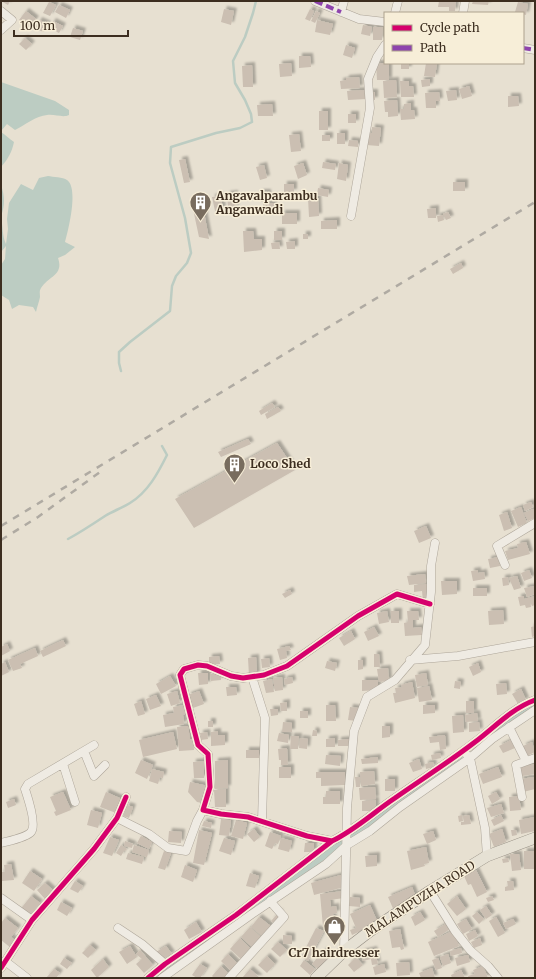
<svg xmlns="http://www.w3.org/2000/svg" width="536" height="979" font-family="Merriweather,serif">
<defs>
<filter id="shadow"><feDropShadow dx="3" dy="-3" stdDeviation="1" flood-color="#0004"/></filter>
</defs>
<rect width="100%" height="100%" fill="#e7e0d1"/>
<path fill="#bcccc2" d="M1,82L55,101L69,110V115C63,118 55,114 47,115C36,116 25,125 15,130L7,124L1,131Z
M1,132C6,135 9,139 14,142C12,152 8,159 1,167Z
M48,176C53,177 63,177 67,180C79,188 68,231 65,242L75,247L65,255L58,258C64,275 49,276 41,288C39,291 40,294 40,297C39,302 37,307 36,312L33,307L19,305L12,309L9,300L1,295V265L5,259L6,246L1,252V217C3,226 2,236 6,244L8,229L7,219L9,203L21,184L33,190L39,178Z
M1,185C5,197 5,205 1,216Z"/>
<g fill="none" stroke-linecap="round" stroke-linejoin="round">
<path stroke="#bcccc2" stroke-width="2.5" d="M121,371L119,363V352L130,342L170,311L172,286L176,276L187,263L191,253L185,218L170,163L171,147L216,133L240,128L252,122L251,114L245,100L235,83L233,61L245,37L253,13L256,1
M68,539C81,532 93,524 105,516C113,511 122,508 130,503C148,492 158,473 167,455L162,446"/>
<path stroke="#bcccc2" stroke-width="8" d="M490,734L517,715L535,705
M225,929L271,893L356,834L462,756
M156,978L207,941"/>
</g>
<path fill="#cbbfb2" filter="url(#shadow)" d="M1,1H10L8,5Z
M439,1H456L455,11H449V7H438Z
M473,1H489L488,5L472,4Z
M49,2L56,5L50,16L43,13Z
M518,2L528,4L526,15L515,12Z
M59,5L70,10L66,18L55,12Z
M224,9L234,11L231,25L221,22Z
M310,9L314,11L310,21L305,19Z
M26,11L36,19L28,28L19,20Z
M316,11L320,13L315,23L311,21Z
M39,20L48,24L44,32L35,29Z
M317,20L333,24L330,35L315,32Z
M53,21L63,26L59,33L49,28Z
M363,25L372,27L370,36L361,34Z
M373,27H383L382,40H373Z
M73,28L83,31L80,40L70,37Z
M25,38L32,44L26,50L19,44Z
M346,45L355,48L352,58L343,55Z
M299,56H310L311,67L299,68Z
M291,63L292,76L280,77L279,64Z
M376,63H389V80H377Z
M401,63H409V69H401Z
M426,63H437L435,77L424,76Z
M252,65L253,87H243L242,66Z
M359,77L360,88L341,89L340,81L346,80V78Z
M430,79V86L422,87L421,80Z
M396,80L397,97L384,98L383,81Z
M400,81H409V86H413L414,97H401Z
M469,86L472,96L462,99L459,89Z
M366,90V99L348,100L347,91Z
M456,90L457,100L448,101L446,91Z
M369,92H375V100H370Z
M439,92L440,101H436V108H426L425,93Z
M508,96H518L519,106L508,107Z
M397,100L398,116L388,117V112H385L384,101Z
M411,103V110H414L415,119L401,120L400,109H404V104Z
M272,104L273,116H258L257,105Z
M319,111H328V130H319Z
M348,114H356V123H348Z
M372,127L381,128L379,146L366,145L368,133H372Z
M337,133H345V144H337Z
M299,134L301,151L291,152L289,135Z
M322,135H330V141H322Z
M349,140L358,141V147L348,146Z
M185,159L190,182L184,183L179,160Z
M323,162L336,164L335,170L322,168Z
M303,163L307,175L298,179L294,166Z
M339,163L348,165L346,181L337,179Z
M264,165L267,178L260,180L256,167Z
M453,182H465V191H453Z
M284,184H294V192H284Z
M318,188L329,190L328,197L317,195Z
M260,192H268V202H261Z
M235,193L236,208L228,209L227,194Z
M221,196L223,210L215,211L212,197Z
M308,198H318L319,216L309,217Z
M274,203L275,213L264,214L263,204Z
M203,207L209,239L199,237L193,209Z
M436,208V218H428L427,209Z
M234,210V214L227,215V211Z
M448,212L451,218L446,220L443,214Z
M282,213H297V224H282Z
M443,215L444,220L438,222L437,216Z
M337,220V229H321V221Z
M243,231H253L254,239H262V250L244,252Z
M274,231H282V240H274Z
M303,234H308V239H303Z
M295,241V249H287L286,242Z
M279,242L280,249H272L271,243Z
M461,263L463,268L453,274L450,269Z
M272,403L275,407L261,415L259,411Z
M278,407L281,411L267,419L265,414Z
M248,439L251,444L221,457L218,452Z
M277,443L295,470L194,528L175,499Z
M531,502L533,507L525,511L523,505Z
M521,507L527,523L518,527L511,511Z
M533,509L535,513V518L528,521L524,513Z
M507,512L512,528L504,531L499,515Z
M426,526L431,538L419,543L414,531Z
M526,542L530,554L508,560L505,551L518,548L517,544Z
M499,557L500,566L490,568L488,559Z
M478,570V573L484,572L485,579L473,581L471,571Z
M529,570L532,578L524,581L521,573Z
M425,574L426,583L409,585L407,576Z
M517,576L521,588L514,590L509,578Z
M508,577L509,585L503,586L502,578Z
M441,581H457V594L442,595Z
M428,584L429,601L423,602L422,591L414,592V585Z
M535,586V594L527,597L524,588Z
M473,588H487V596H473Z
M290,590L292,594L285,598L282,594Z
M524,596V599L535,596V605L532,606L530,600L531,607L526,608L525,605L520,606L518,597Z
M503,610L504,624L489,625L488,611Z
M387,611L389,622L379,624L377,613Z
M391,611H399V623H391Z
M407,611H418L419,620H413V628L421,627L422,635L405,636L404,623L408,622Z
M535,626V636L532,637L531,627Z
M374,627L379,636L368,641L364,632Z
M351,631L355,639L344,646L339,638Z
M63,640L66,646L43,657L40,651Z
M7,644L10,651L1,656V647Z
M289,646L291,650L286,651L287,658L280,660L277,649Z
M35,648L38,656L20,664L22,668L13,671L8,660Z
M374,654H379L380,667H374Z
M219,656L220,664L209,665V657Z
M256,657L257,675L249,676L248,658Z
M269,658L270,667L262,668L261,659Z
M358,660H363V669L358,670Z
M327,661L337,663L335,671L325,668Z
M5,662L9,672L1,676V664Z
M478,663L481,672L473,676L469,667Z
M388,668L389,681L379,682L377,669Z
M198,673H208V684L199,685Z
M221,673V680L211,681L210,674Z
M426,673L428,685L417,687L415,675Z
M170,676L176,686L161,694L156,684Z
M282,677L283,690L275,691L273,678Z
M292,677L293,683L285,685L284,679Z
M272,679L274,692L266,693L263,681Z
M362,680H378V690L362,691Z
M455,681L461,682L460,689L454,688Z
M412,682L415,698L395,703L393,693H396L395,688L402,687L401,685Z
M506,683L507,694L497,695L496,684Z
M429,686L432,700L419,702L417,688Z
M226,687H236L237,695L227,696Z
M521,689L526,700L518,704L512,694Z
M177,691L180,703L171,706L167,694Z
M199,691L204,704L193,708L188,695Z
M156,695L161,706L150,710L146,699Z
M141,701L145,714L138,716L134,704Z
M466,701H474V713H466Z
M287,702V711H281L280,703Z
M184,705L185,714L183,715L184,724L165,727L163,715L174,713L173,707Z
M326,705H335L336,721H326Z
M423,705H435V713L423,714Z
M350,707L358,708L357,721L348,720Z
M270,709H278V715L271,716Z
M300,711H308V718H300Z
M477,713L478,721L466,722L465,715Z
M463,715L464,732L453,733L452,716Z
M208,721H213V727H208Z
M283,722L292,723V732H282Z
M479,722L480,731L469,732V723Z
M188,726L190,739H193L194,750L179,751L177,727Z
M382,726H390V737L382,738Z
M313,730L317,731V736H312Z
M218,731V735H225V745L211,746V732Z
M173,732L177,749L143,757L139,740Z
M207,732L208,739L201,740L200,733Z
M279,733L289,735L288,743L277,741Z
M445,735L446,749L440,750L439,742L430,743L429,737Z
M291,736H299L298,749H290Z
M300,738L308,739L307,749L299,748Z
M335,738V747H326V739Z
M349,739V746H338V740Z
M511,740L515,748L503,753L499,746Z
M532,742L535,752L527,756L523,746Z
M287,748L288,765H281V760H279L278,749Z
M246,750H259V758H246Z
M440,753L441,758L432,760L431,755Z
M326,755L341,756L340,766L325,764Z
M378,757V763L362,764L361,759Z
M419,759L422,769L413,772L409,763Z
M141,760L153,765L147,779L135,773Z
M228,760V788L215,789V761Z
M204,761V778H194L193,762Z
M433,762L434,767L426,769L425,764Z
M535,764V774L522,776L520,767Z
M279,767H291V778H279Z
M498,767L502,777L483,784L479,774Z
M152,769L164,772L163,778L160,777L158,784L149,781Z
M374,771L375,784L361,786L360,772Z
M316,772H345V785L321,786V778H316Z
M355,777H360V787H356Z
M534,777L535,789L523,792L520,779Z
M385,779H395V791H385Z
M190,782L208,786L202,803L197,802L188,792Z
M375,787L376,799L360,800L359,788Z
M226,789V807H215L214,790Z
M326,791H340V804H323V797H326Z
M63,792L71,810L56,816L54,812L56,811L50,797Z
M106,792L122,799L116,813L100,807Z
M496,792L500,799L492,804L488,796Z
M519,796L521,810L510,811L509,797Z
M14,799L16,805L8,808L6,802Z
M376,800V811H362V801Z
M501,804L504,813L491,817L487,808Z
M127,805L133,807L129,818L123,816Z
M91,810L102,813L98,828L87,825Z
M462,815L463,821L459,822L458,816Z
M469,815L471,824L461,825V822H464L463,816Z
M501,815L504,821L494,826L491,820Z
M535,817V831L521,834L519,820Z
M221,819L231,820L229,836L219,835Z
M236,820L247,823L243,839L231,836Z
M204,821L212,823L211,828L202,826Z
M254,829L260,837L254,842L247,834Z
M502,829L506,842L494,847L489,834Z
M199,830L212,833L204,865L193,863Z
M511,830H516L517,835L512,836Z
M169,831L182,832L181,843L168,842Z
M433,831L436,840L427,844L423,834Z
M270,832L281,836L278,844L275,843L272,849L265,846Z
M141,836L152,842L149,849L137,843Z
M110,837L119,840L112,856L103,853Z
M224,838L235,841L231,855L219,851Z
M281,838L292,841L289,852L278,849Z
M125,841L133,844L132,848L124,846Z
M305,843H314V852H304Z
M121,845L127,849L125,851H124L121,856L116,853Z
M134,845L149,850L147,857L132,852Z
M426,847L429,863L424,864L425,866L411,870L407,851Z
M164,851L171,853L165,870L158,868Z
M524,851H534L535,869H524Z
M128,853L144,857L142,864L126,859Z
M510,854H519L521,870L512,871Z
M377,855V866L366,867L365,856Z
M508,858L509,862L503,863L502,859Z
M11,864L14,880L2,881L1,872H5L4,865Z
M185,865L197,870L193,882L181,877Z
M476,870L487,892L477,897L471,884L468,885L464,876Z
M30,871L42,879L34,891L22,883Z
M250,873L259,876L255,888L246,886Z
M341,875L344,887L314,895L311,883Z
M75,881L83,886L78,893L70,889Z
M507,881H513L514,890L505,891V887L508,886Z
M45,883L54,891L45,899L37,890Z
M412,887L417,900L395,913L388,897Z
M343,891L344,898L330,900L331,907L336,906L337,913L333,914L335,926L323,927L320,894Z
M31,896L40,903L28,918L19,911Z
M457,896L466,909L457,916L447,904Z
M492,896L494,900L488,902L486,898Z
M350,897L360,898V907L349,906Z
M61,902L72,908L67,916L57,910Z
M370,905L378,923L352,935L350,930L356,928L350,914Z
M486,906L492,915L486,919L480,910Z
M280,911L277,926L271,921Z
M420,912L425,920L415,926L411,917Z
M477,912L484,919L479,924L472,916Z
M259,917L272,927L263,937L251,927Z
M496,917L505,933L498,937L489,921Z
M5,918L18,928L11,937L16,941L11,948L1,940V923Z
M466,919L472,929L463,934L457,924Z
M513,919L516,924L506,929L503,923Z
M196,922L202,932L189,939L184,930Z
M447,923L450,929L438,937L434,931Z
M250,927L262,938L253,948L241,937Z
M316,928L324,931L308,961L301,957Z
M400,929L404,949L401,950L400,947L392,948L389,931Z
M475,930L478,936L469,941L466,934Z
M453,931L459,946L434,956L428,942Z
M283,935L292,936V944H283Z
M240,938L252,950L242,960L230,949Z
M480,938L482,945L474,948L471,942Z
M278,942L287,950L280,957L271,949Z
M90,945L96,950L88,958L82,953Z
M130,946L137,957L127,964L119,952Z
M166,946L172,954L162,960L156,952Z
M461,948L462,953L451,956L450,951Z
M374,949L378,964L372,965L371,959L363,961L361,952Z
M140,950L153,965L144,973L136,964L142,959L136,954Z
M324,950L330,956L318,969L312,964Z
M228,954L238,964L231,971L221,961Z
M448,954L451,963L443,966L440,957Z
M468,955L470,962L457,966L455,958Z
M267,956L275,964L267,973L258,965Z
M356,957L363,965L354,972L348,965Z
M64,958L72,963L67,969L60,964Z
M438,958L442,968L436,970L432,960Z
M103,959L109,967L97,978L91,970Z
M304,960L315,969L310,975L300,966Z
M409,962L410,975L397,976L396,963Z
M200,964L207,968L200,978H197L192,975Z
M384,964L386,972L375,975L373,967Z
M221,966L231,976L230,978H214L212,976Z
M483,966L488,978H469L468,976L475,974L473,970Z
M432,968L435,978H421L419,973Z
M54,969L60,973L56,978H46Z
M250,969L260,978H242Z
M461,970L465,978H452L451,975Z"/>
<g fill="none" stroke-linecap="round" stroke-linejoin="round">
<defs>
<path id="minor" d="M315,1L359,19L385,22
M1,11L12,20L1,30
M341,12L344,1
M395,13L398,1
M463,13L465,1
M523,48L535,50
M351,216L370,108L368,79L377,57L385,45
M505,565L497,546L535,523
M410,660L458,656L535,642
M252,677L265,718L262,821
M509,727L526,761
M84,751L94,776L105,765
M467,755L470,758L485,828L487,856
M63,764L75,802
M522,797L516,765L535,758
M117,818L149,834L168,848L186,851L197,821L203,810
M332,841L307,836L248,817L221,814L203,810L210,787L208,754L198,745L180,675L184,669L198,665L207,666L231,676L243,678L264,675L287,666L358,616L397,594L430,604
M1,843C8,841 26,838 31,832C37,825 28,798 25,789L28,784L94,745
M430,891L455,931L470,950L488,966L498,978
M1,898L32,920
M118,928L142,944L165,964
M344,951L347,808L354,731L367,697L395,680L425,645L431,592V566L435,543
M5,961L27,978
M1,968L32,920L94,849L117,818L126,797
M148,978L165,964L236,915L332,841C355,830 374,812 395,798C422,779 449,762 475,742C495,727 511,709 535,700
M162,978L252,914L326,864L347,845L370,831L400,807L470,758L492,739L535,710
M229,978L284,917L270,901"/>
<path id="major" d="M316,978L344,951L370,931L430,891L487,856L535,838"/>
</defs>
<use href="#minor" stroke="#ada599" stroke-width="9"/>
<use href="#major" stroke="#928b80" stroke-width="12"/>
<use href="#minor" stroke="#efebe3" stroke-width="8"/>
<use href="#major" stroke="#e6e1d4" stroke-width="11"/>
<path stroke="#afaaa2" stroke-width="2.5" stroke-dasharray="7 7" stroke-linecap="butt" d="M1,526L535,202
M1,540L38,517L100,472"/>
<path stroke="#8e44ad" stroke-width="4" stroke-dasharray="8 4" stroke-linecap="butt" d="M315,1L341,12
M523,48L535,50"/>
<defs>
<path id="cycleway" d="M332,841L307,836L248,817L221,814L203,810L210,787L208,754L198,745L180,675L184,669L198,665L207,666L231,676L243,678L264,675L287,666L358,616L397,594L430,604
M1,968L32,920L94,849L117,818L126,797
M148,978L165,964L236,915L332,841C355,830 374,812 395,798C422,779 449,762 475,742C495,727 511,709 535,700"/>
</defs>
<use href="#cycleway" stroke="#f7eed8" stroke-width="8"/>
<use href="#cycleway" stroke="#d6006c" stroke-width="5"/>
</g>
<defs>
<symbol id="building-pin" viewBox="-11 -11 22 30"><path d="M0 17L-7.5 6A9.5 9.5 0 1 1 7.5 6Z" fill="#786c5e" stroke="#f7eed8"/><path d="M-4-6H4V6H1V3H-1V6H-4ZM-2.5-4.3h1.7v1.8h-1.7ZM.8-4.3h1.7v1.8H.8ZM-2.5-1h1.7V.8h-1.7ZM.8-1h1.7V.8H.8Z" fill="#fff"/></symbol>
<symbol id="shop-pin" viewBox="-11 -11 22 30"><path d="M0 17L-7.5 6A9.5 9.5 0 1 1 7.5 6Z" fill="#786c5e" stroke="#f7eed8"/><path d="M-5-2.5h2.3a2.7 3.5 0 0 1 5.4 0H5L5.5 6h-11ZM-1.5-2.5h3a1.5 2.3 0 0 0-3 0Z" fill="#fff"/></symbol>
</defs>
<g fill-rule="evenodd">
<use href="#building-pin" x="188" y="190" width="25" height="34"/>
<use href="#building-pin" x="222" y="452" width="25" height="34"/>
<use href="#shop-pin" x="322" y="914" width="25" height="34"/>
</g>
<g text-anchor="middle" stroke-width="3" stroke-linejoin="round" paint-order="stroke">
<g font-size="12" font-weight="bold" fill="#3d2e20" stroke="#f7eed8" text-anchor="start">
<text x="216" y="200">Angavalparambu<tspan x="216" dy="14">Anganwadi</tspan></text>
<text x="250" y="468">Loco Shed</text>
<text x="334" y="957" text-anchor="middle">Cr7 hairdresser</text>
</g>
<g font-size="12" fill="#3d2e20" stroke="#f7eed8">
<text transform="translate(420 899) rotate(-33)" y="4">MALAMPUZHA ROAD</text>
</g>
</g>
<rect width="536" height="979" fill="none" stroke="#3d2e20" stroke-width="4"/>
<rect x="384" y="12" width="140" height="52" fill="#f7eed8" stroke="#ada18e"/>
<rect x="392" y="25" width="20" height="6" fill="#d6006c" stroke="#ada18e"/>
<text x="420" y="32" font-size="12" fill="#3d2e20">Cycle path</text>
<rect x="392" y="45" width="20" height="6" fill="#8e44ad" stroke="#ada18e"/>
<text x="420" y="52" font-size="12" fill="#3d2e20">Path</text>
<path d="M14 30v6h114v-6" fill="none" stroke="#3d2e20" stroke-width="2"/>
<text x="20" y="30" font-size="12" fill="#3d2e20" stroke="#f7eed8" stroke-width="3" paint-order="stroke">100 m</text>
</svg>
